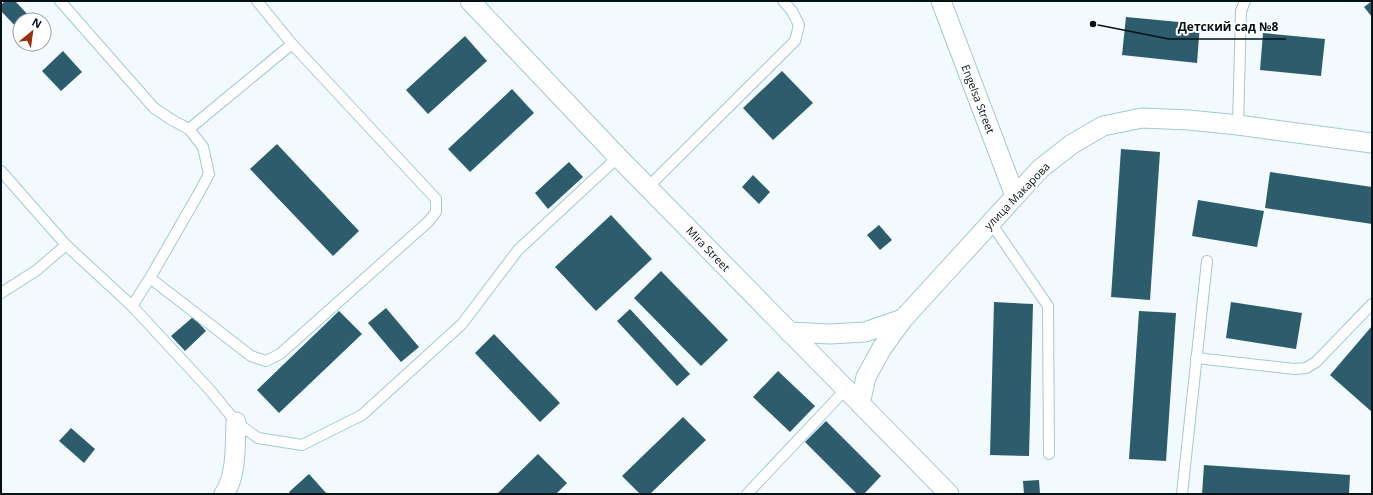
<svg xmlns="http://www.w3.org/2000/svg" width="1373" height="495" font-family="'Open Sans',sans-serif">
<rect width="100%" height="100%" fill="#f2fafd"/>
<path fill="#2d5d6c" d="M5,1H15L32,19L20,20V31L1,11V5Z
M1372,1V17L1364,7Z
M1126,17L1200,24L1197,63L1122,55Z
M1263,33L1325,39L1321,76L1260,70Z
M465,36L487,61L428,114L406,90Z
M63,51L82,72L61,91L42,71Z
M782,71L813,103L773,140L743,108Z
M512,89L534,113L470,172L448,149Z
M277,144L359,231L333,256L250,169Z
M1121,149L1160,152L1150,300L1111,297Z
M569,162L583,177L548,209L535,193Z
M1270,172L1372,187V224L1265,208Z
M753,175L770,192L759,204L742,187Z
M1198,200L1264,211L1257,247L1192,236Z
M611,215L652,259L596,311L555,267Z
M879,225L892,240L880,250L867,235Z
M661,271L728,340L701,366L634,298Z
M994,302L1033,304L1029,456L990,455Z
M1231,302L1302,313L1296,349L1226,338Z
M386,308L419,347L401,362L368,323Z
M630,309L690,374L677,386L617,321Z
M339,311L362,334L279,413L257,390Z
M1139,311L1176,313L1166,461L1129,459Z
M193,317L206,331L185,351L171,336Z
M1372,326V412L1330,375Z
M494,334L560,403L540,422L475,353Z
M778,371L815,406L790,432L753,397Z
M683,417L706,440L650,494H640L622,476Z
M826,421L881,476L864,494H857L805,442Z
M71,428L95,449L84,463L59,441Z
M538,454L567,483L556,494H497Z
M1204,465L1350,475L1349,494H1202Z
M309,474L327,494H291L289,492Z
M1039,480L1040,494H1024L1023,481Z"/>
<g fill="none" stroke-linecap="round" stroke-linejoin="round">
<defs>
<path id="service" d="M60,1L154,108L172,120L189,129L203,147L209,174L200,191L150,278L132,306
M1238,125L1241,11L1245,1
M189,129L292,44
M1,171L66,245L132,306L209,389L236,422L258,438L302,445L362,415L462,324L518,250L618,157
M648,187L795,41L799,25L792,11L783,1
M991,223L1048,306L1049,454
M150,278L251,356L266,361L280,354L428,222L436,212V199L292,44L257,1
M1,293L37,270L66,245
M1196,358L1295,369L1306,368L1316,362L1372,304
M747,494L846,389
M1182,494L1207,261"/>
<path id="minor" d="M470,1L618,157L949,494
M941,1L1015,196
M789,332L830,334L865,332L903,319
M860,404L866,377L882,348L903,319L1040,169L1072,144L1103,126L1142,118L1189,120L1238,125L1372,143
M224,494C237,476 235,443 236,422"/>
</defs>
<use href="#service" stroke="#a2c8d6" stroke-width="12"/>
<use href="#minor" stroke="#a2c8d6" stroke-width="21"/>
<use href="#service" stroke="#fff" stroke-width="10"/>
<use href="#minor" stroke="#fff" stroke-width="19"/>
</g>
<g text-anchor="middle" stroke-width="4" stroke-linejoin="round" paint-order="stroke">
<g font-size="11" fill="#041216" stroke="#fff">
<text transform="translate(978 99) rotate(69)" y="4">Engelsa Street</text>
<text transform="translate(1017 196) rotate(-46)" y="4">улица Макарова</text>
<text transform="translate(708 249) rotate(46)" y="4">Mira Street</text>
</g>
</g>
<path fill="none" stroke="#041216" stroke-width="1.5" d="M1093 24L1169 39H1286"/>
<circle fill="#041216" stroke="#fff" stroke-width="1.5" cx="1093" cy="24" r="4"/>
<g font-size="12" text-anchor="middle" font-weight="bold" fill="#041216" stroke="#fff" stroke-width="4" stroke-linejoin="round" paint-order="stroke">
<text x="1228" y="31">Детский сад №8</text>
</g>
<rect width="1373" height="495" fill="none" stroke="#041216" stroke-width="4"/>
<g transform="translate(32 32) rotate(29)"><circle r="19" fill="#ffffff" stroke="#9ba0a2"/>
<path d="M0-3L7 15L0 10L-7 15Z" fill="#972f11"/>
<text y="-6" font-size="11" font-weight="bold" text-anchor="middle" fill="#041216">N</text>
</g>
</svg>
